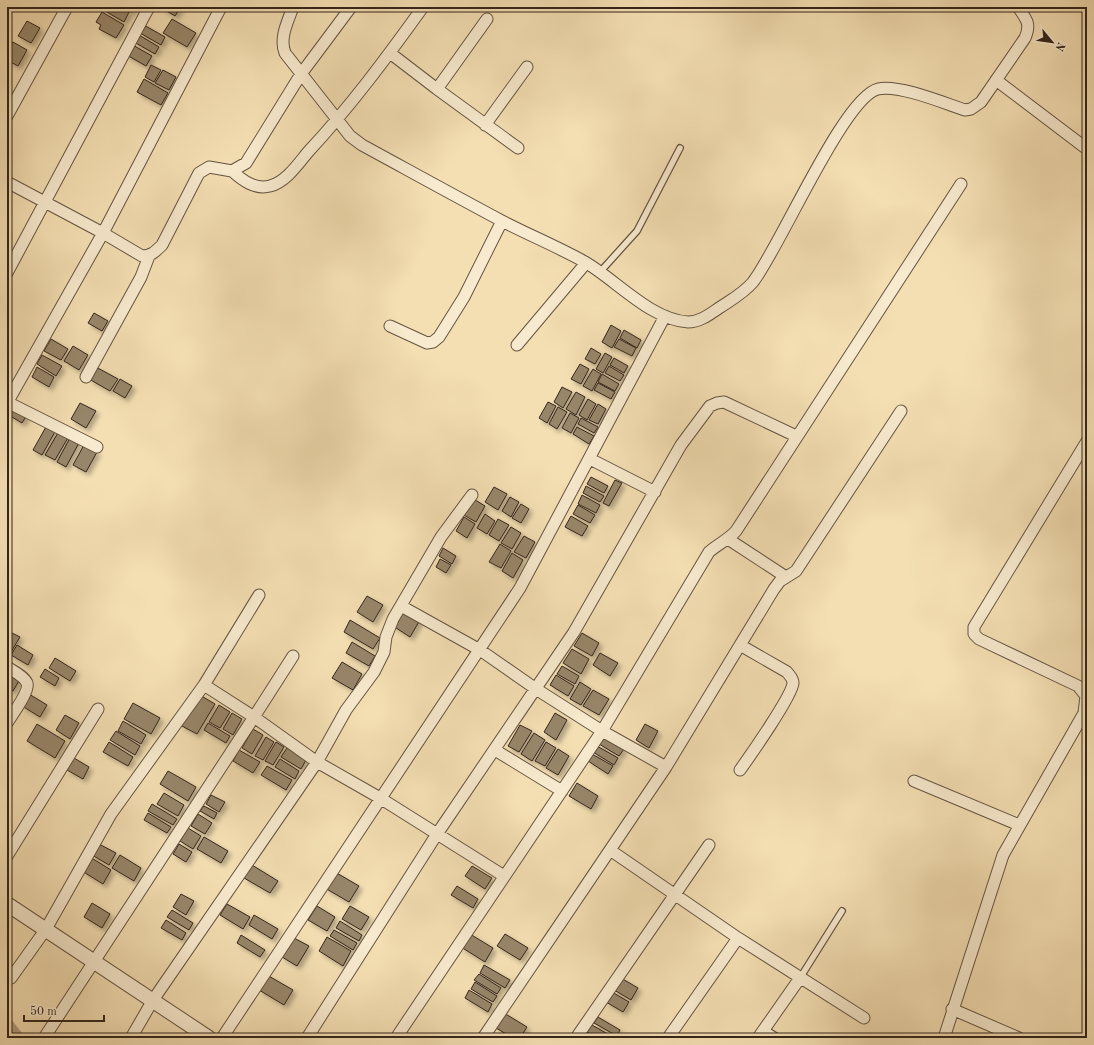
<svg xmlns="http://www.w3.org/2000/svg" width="1094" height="1045" font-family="'Old Standard TT',serif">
<defs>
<filter id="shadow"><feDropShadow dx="3.5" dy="3.5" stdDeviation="2" flood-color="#0004"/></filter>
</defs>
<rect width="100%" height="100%" fill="#f4dfb3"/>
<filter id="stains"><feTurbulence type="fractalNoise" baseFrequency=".005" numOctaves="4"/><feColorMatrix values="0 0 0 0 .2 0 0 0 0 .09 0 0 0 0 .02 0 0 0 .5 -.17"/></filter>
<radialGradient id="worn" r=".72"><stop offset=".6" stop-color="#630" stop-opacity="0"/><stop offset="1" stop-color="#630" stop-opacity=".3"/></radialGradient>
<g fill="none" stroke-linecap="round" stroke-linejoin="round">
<path stroke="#b3a080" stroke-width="11" d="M7,1023L19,1038"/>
</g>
<path fill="#98866b" stroke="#34251c" filter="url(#shadow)" d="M108,7H121L129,12L124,22L105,11Z
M124,7H135L132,12Z
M160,7H181L175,16Z
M102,12L124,25L116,38L99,29L101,25L96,22Z
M172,19L196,33L187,47L163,33Z
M27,21L40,28L31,43L18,36Z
M144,25L165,37L161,45L140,33Z
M139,35L159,47L155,54L134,42Z
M13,42L27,50L18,66L7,60V52Z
M131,44L152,56L146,66L125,54Z
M151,65L161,70L154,82L145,77Z
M163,70L176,77L169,90L155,83Z
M144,79L168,93L161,105L137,92Z
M94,313L108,321L102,331L88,323Z
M611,325L621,331L612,348L602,342Z
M624,330L641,340L637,348L620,338Z
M51,339L68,349L61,360L44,351Z
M619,339L636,348L632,356L614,347Z
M73,346L88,355L79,370L64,361Z
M591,348L601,354L595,364L585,359Z
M605,353L612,357L603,373L596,369Z
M42,355L62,366L56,376L37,364Z
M614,358L628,366L624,373L610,365Z
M580,364L589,369L581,384L571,379Z
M609,366L624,375L620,381L605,373Z
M37,367L54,377L49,387L32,377Z
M96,367L118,379L110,391L89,379Z
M593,369L601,374L592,391L583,386Z
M602,374L619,384L615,391L598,382Z
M120,379L132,386L125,398L113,391Z
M598,383L615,392L611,399L594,390Z
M562,387L572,392L563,408L554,402Z
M576,392L585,397L576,415L566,409Z
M588,399L596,404L587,420L579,415Z
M548,402L556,406L547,423L539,418Z
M80,403L96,411L86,428L71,419Z
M598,404L606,409L598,424L589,420Z
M11,406L27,415L22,423L7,414Z
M558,407L567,412L557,429L549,424Z
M570,413L579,418L571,433L562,428Z
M581,418L598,427L594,433L578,424Z
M47,425L56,430L42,455L33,450Z
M577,427L594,436L589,444L573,434Z
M59,431L69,436L55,460L45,455Z
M71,436L80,441L66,467L57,462Z
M84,445L97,452L86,472L73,465Z
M591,477L608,486L604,493L587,484Z
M615,480L622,483L609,506L603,503Z
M586,486L604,496L600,502L583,493Z
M494,487L507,494L498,510L485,502Z
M582,495L600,505L596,513L578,504Z
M510,497L519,502L511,517L502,511Z
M472,498L485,506L476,522L462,514Z
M521,504L529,509L521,523L512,518Z
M578,505L595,515L590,523L573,514Z
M485,514L495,521L487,534L477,528Z
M571,516L588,526L582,536L565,527Z
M464,517L475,524L467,538L456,531Z
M498,519L509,525L499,541L489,535Z
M511,527L521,533L512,549L501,543Z
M524,536L535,542L526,558L514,552Z
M500,544L511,551L501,568L489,562Z
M443,548L456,556L452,564L439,556Z
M512,553L523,560L513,578L502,571Z
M440,559L451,565L446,573L436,567Z
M367,596L383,605L373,622L357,612Z
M402,610L420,620L410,637L393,626Z
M350,620L380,638L373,649L344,632Z
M10,632L20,637L11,652L7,650V636Z
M582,633L599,643L592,656L574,646Z
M352,642L375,656L369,666L346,653Z
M17,645L33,655L28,665L11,655Z
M572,649L589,659L581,674L563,663Z
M600,653L618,663L610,676L593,665Z
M55,658L76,671L70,681L49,668Z
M342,662L362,674L353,690L332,678Z
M562,666L579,676L575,684L557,674Z
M45,669L59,678L55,686L40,677Z
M7,672L20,679L13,691L7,688Z
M556,675L574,686L568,696L550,685Z
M580,682L591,689L581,705L570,699Z
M593,690L609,699L599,715L583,706Z
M29,694L47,705L40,717L22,706Z
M198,694L215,704L197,734L180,725Z
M133,703L160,718L151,734L124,719Z
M219,705L230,712L220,728L209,722Z
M232,713L242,719L233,735L223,729Z
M555,713L567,720L556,740L544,732Z
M65,715L79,723L70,739L56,730Z
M123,721L146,735L141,744L118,731Z
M208,723L230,736L226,743L204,730Z
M37,724L65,741L55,758L27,741Z
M645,724L658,731L649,748L636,740Z
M520,725L532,731L519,752L508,746Z
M253,729L263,735L252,754L242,748Z
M116,731L140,746L135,755L110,740Z
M534,733L545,740L532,761L521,754Z
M266,737L274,742L263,760L255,756Z
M604,737L624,749L619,756L599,744Z
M109,742L133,757L128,766L103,752Z
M276,742L284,747L273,765L265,761Z
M546,742L556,748L545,766L535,761Z
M597,746L618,758L614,765L593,752Z
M287,748L306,760L301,769L281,757Z
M558,749L569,756L558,775L546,768Z
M239,750L260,762L253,773L233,761Z
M592,754L613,766L608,774L588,761Z
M74,758L89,767L83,779L67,770Z
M280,759L299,771L295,779L275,767Z
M267,766L292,780L286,790L261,775Z
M168,771L196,787L188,801L160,784Z
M577,783L598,796L591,809L569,796Z
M164,793L184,805L178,816L157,804Z
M211,795L225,802L219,812L206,804Z
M152,804L177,819L173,825L148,811Z
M204,806L217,813L214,819L200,811Z
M148,813L171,827L167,833L144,820Z
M198,814L212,823L205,834L191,826Z
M188,828L201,836L193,849L180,841Z
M204,837L228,851L221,863L197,849Z
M99,844L116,853L109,865L92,855Z
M179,844L192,852L186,862L173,854Z
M120,855L141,868L134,881L112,868Z
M90,857L111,870L103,884L82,871Z
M252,865L278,881L270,893L244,878Z
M472,866L492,878L485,889L465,876Z
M335,872L359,886L349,902L325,888Z
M457,886L478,899L473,908L451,895Z
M181,894L194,901L186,915L173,907Z
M92,903L110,914L102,928L84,917Z
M227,904L250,917L243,929L220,915Z
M317,906L335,917L327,931L308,920Z
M350,906L369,917L361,930L342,919Z
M172,910L193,923L189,930L167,917Z
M254,915L278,929L272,939L249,925Z
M166,920L186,933L182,940L161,928Z
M340,921L362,935L359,941L336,928Z
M334,930L357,943L353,950L330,936Z
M470,934L493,948L485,962L461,947Z
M505,934L528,948L520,960L497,946Z
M241,935L265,950L260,957L237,943Z
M327,937L351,951L343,966L319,951Z
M294,938L309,946L297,966L282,957Z
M484,965L510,980L505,988L480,973Z
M479,974L501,988L497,994L474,980Z
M267,975L293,990L284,1005L259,990Z
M621,978L638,988L631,1000L614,990Z
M475,982L497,996L493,1002L471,989Z
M469,990L492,1004L488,1012L465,998Z
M612,992L629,1002L623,1012L606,1002Z
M504,1013L527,1027L520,1038H513L496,1028Z
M598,1017L620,1030L617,1036L594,1023Z
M592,1025L613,1037V1038H597L587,1032Z"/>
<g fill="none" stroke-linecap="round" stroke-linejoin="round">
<defs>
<path id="service" d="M600,272L637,231L680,148
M800,978L842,911
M765,1029L779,1038"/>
<path id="minor" d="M293,7C288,21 279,38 285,53L350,136L362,145C408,170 455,196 502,221C529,235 558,247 585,262C616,280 651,320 688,322C700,322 710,314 719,308C731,300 744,293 753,282C780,247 844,97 878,89C898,84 944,103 965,110L971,109L981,102L1025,38C1031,24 1027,20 1018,7
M390,53L437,89L518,148
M996,80L1087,149
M437,89L487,19
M7,116L67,7
M485,125L527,67
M232,171C242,180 255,190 270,186C286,182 298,164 308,152C350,107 387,57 423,7
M7,182L103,233L221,7
M7,273L149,7
M390,326L427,343L433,342L439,337L464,297L502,221
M517,345L586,263
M86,377L141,277L149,256
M7,402L97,447
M7,403L103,233L142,256C151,256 155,252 162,245L199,173L209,167L232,171L246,163L301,74L351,7
M590,459L655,492
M728,539L786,577
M401,606L480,650L536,689L602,731L666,767
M7,667C13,671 24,676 27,683C30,691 12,715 7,723
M204,685L254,717L293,656
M495,750L562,791
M740,770C750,756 792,696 793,683C793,678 789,675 787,672L740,645
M914,781L1019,825
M610,850L738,938L864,1018
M7,856L98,709
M11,978L46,929L111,814L204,685L259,595
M952,1009L1019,1038
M44,1038L254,717L317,762L380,798L504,876
M131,1038L153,1000L317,762L346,710L374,672L384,652L386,637L393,619L441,537L472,495
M222,1038L520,588L665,316
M307,1038L437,834L574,632L681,445L710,406L717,403L724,402L796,436
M396,1038L602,731L709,552C718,544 728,540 736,531L961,184
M483,1038L666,767L774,589L780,581L796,571L901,411
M576,1038L709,845
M668,1038L738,938
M758,1038L800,978
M944,1038L1003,855L1084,713L1086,696L1078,686L979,639L974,634V627L1087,441"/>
<path id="tertiary" d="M7,904L209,1038"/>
</defs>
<use href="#service" stroke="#645442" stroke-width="8"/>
<use href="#minor" stroke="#645442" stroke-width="13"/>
<use href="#tertiary" stroke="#645442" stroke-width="16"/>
<use href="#service" stroke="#f8eace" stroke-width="5.5"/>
<use href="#minor" stroke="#f8eace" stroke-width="11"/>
<use href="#tertiary" stroke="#f8eace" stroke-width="14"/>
</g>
<rect width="1094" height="1045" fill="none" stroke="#f4dfb3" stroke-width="24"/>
<rect x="8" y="8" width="1078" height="1029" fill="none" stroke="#34251c" stroke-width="2"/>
<rect x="12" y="12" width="1070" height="1021" fill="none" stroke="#34251c"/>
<g transform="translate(1052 42) rotate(119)" stroke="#f8eace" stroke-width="3" paint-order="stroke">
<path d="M0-3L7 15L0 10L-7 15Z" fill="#34251c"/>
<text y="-6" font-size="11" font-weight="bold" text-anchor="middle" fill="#34251c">N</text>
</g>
<path d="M24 1015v6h80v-6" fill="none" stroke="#34251c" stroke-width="2"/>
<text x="30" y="1015" font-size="12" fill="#34251c" stroke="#f8eace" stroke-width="3" paint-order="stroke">50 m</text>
<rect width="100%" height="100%" filter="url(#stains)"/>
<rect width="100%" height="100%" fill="url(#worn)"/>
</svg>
